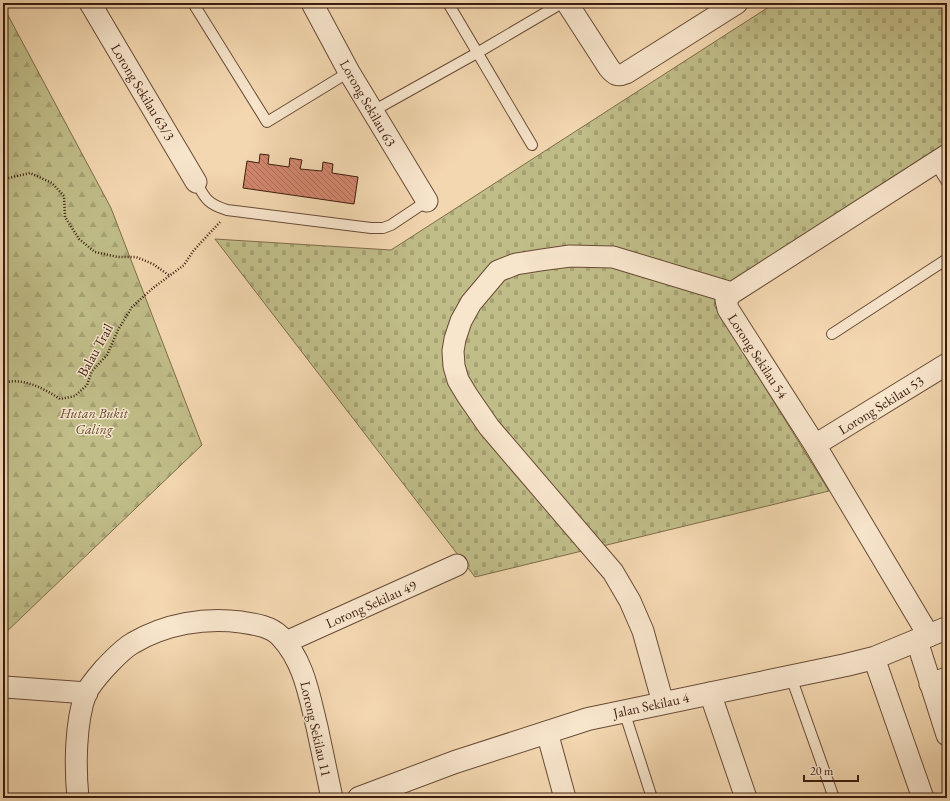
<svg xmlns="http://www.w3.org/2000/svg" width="950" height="801" font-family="'EB Garamond',serif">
<defs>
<pattern id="forest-firs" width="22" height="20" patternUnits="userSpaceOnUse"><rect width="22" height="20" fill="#c0bd88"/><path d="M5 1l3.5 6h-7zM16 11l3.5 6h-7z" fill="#a6a274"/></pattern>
<pattern id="cemetery-stones" width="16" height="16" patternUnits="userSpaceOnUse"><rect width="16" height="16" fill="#c0bd88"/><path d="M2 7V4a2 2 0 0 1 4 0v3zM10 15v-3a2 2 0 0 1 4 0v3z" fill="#a6a274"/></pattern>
<pattern id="building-back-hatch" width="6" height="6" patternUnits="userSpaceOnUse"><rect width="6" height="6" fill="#d2866e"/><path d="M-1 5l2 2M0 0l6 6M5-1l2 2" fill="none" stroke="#ac6d59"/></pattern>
</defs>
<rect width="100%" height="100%" fill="#f3d7b0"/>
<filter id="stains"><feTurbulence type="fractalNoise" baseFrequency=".005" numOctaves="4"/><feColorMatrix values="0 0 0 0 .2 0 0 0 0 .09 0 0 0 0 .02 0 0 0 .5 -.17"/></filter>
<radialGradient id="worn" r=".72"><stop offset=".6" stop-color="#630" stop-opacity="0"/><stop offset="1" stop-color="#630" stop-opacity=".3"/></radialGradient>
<path fill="url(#forest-firs)" stroke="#7e6c4b" d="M3,6L111,208L202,445L3,635Z"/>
<path fill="url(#cemetery-stones)" stroke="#7e6c4b" d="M775,3H947V144L717,294L714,305L829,491L475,577L215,239L391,250Z"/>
<path fill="url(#building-back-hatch)" stroke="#3b1c0e" d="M260,154L269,155L268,164L289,167L290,158L302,160L300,169L322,171L323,162L333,164L332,173L358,177L354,204L243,188L247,161L259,163Z"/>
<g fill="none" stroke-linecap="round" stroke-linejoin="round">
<defs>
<path id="service" d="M193,3L267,122L349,72
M448,3L532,145
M373,111L477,53L562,3
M935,163L947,182
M196,182C205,198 207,204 227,210L371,228H383L391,225L427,201
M832,334L947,259
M791,677L834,798
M624,711L652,798"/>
<path id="minor" d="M90,3L196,182
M312,3L349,72L427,201
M567,3L609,68C614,74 617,77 626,73L737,3
M815,445L947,364
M929,636L815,445L728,309L726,300L732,293L947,155
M917,641L947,735
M286,642L457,565
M874,658L923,798
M930,684L947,678
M5,687L87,693
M710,693L746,798
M663,703L643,631L630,601L613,572L489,427L467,395L458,380L454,366L453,351L455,339L461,321L471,303L498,271L516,264L541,260L570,256L613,257L732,293
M547,732L565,798
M78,798C75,768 75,722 86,693C90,685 98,676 104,669C113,660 122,649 133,643C165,624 205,617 241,622C254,624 270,626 280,636C304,661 309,695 317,727C322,751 327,774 332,798"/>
<path id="tertiary" d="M359,798L455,762L588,719L846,665L874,658L947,628"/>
</defs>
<use href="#service" stroke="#694b36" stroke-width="12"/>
<use href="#minor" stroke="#694b36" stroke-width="23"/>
<use href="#tertiary" stroke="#694b36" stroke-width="24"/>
<path stroke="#3b1c0e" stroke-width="2.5" stroke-dasharray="1 2" stroke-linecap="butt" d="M3,181L9,178L30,173L52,183L64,196L65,217L79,239L95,252L118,257H136L153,264L170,276
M3,383C23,377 43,388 60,399L75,396L87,385L92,371L107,355L118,330L132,307L153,288L184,265L194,250L220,222"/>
<use href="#service" stroke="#f7e5cc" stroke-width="10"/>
<use href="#minor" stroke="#f7e5cc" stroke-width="21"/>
<use href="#tertiary" stroke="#f7e5cc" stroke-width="22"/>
</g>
<g text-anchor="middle" stroke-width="3" stroke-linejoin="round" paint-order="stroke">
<g font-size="14" fill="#3b1c0e" stroke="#f7e5cc">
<text transform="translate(143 92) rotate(59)" y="5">Lorong Sekilau 63/3</text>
<text transform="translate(368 103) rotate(60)" y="5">Lorong Sekilau 63</text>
<text transform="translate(95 350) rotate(-61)" y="5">Balau Trail</text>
<text transform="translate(758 356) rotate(57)" y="5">Lorong Sekilau 54</text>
<text transform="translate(881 405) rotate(-32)" y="5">Lorong Sekilau 53</text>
<text transform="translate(371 604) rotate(-24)" y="5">Lorong Sekilau 49</text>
<text transform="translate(651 705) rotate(-12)" y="5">Jalan Sekilau 4</text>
<text transform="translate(316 729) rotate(77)" y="5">Lorong Sekilau 11</text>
</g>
<g font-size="14" font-style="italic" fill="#634c33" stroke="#f7e5cc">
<text x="94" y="418">Hutan Bukit<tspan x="94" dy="16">Galing</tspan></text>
</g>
</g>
<rect width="950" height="801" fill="none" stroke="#f3d7b0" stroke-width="16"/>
<rect x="4" y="4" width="942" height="793" fill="none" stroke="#3b1c0e" stroke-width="2"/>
<rect x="8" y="8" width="934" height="785" fill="none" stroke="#3b1c0e"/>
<path d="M804 775v6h54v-6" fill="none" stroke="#3b1c0e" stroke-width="2"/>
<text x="810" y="775" font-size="12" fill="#3b1c0e" stroke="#f7e5cc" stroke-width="3" paint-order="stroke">20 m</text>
<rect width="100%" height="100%" filter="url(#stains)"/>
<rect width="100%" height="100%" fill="url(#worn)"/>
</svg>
